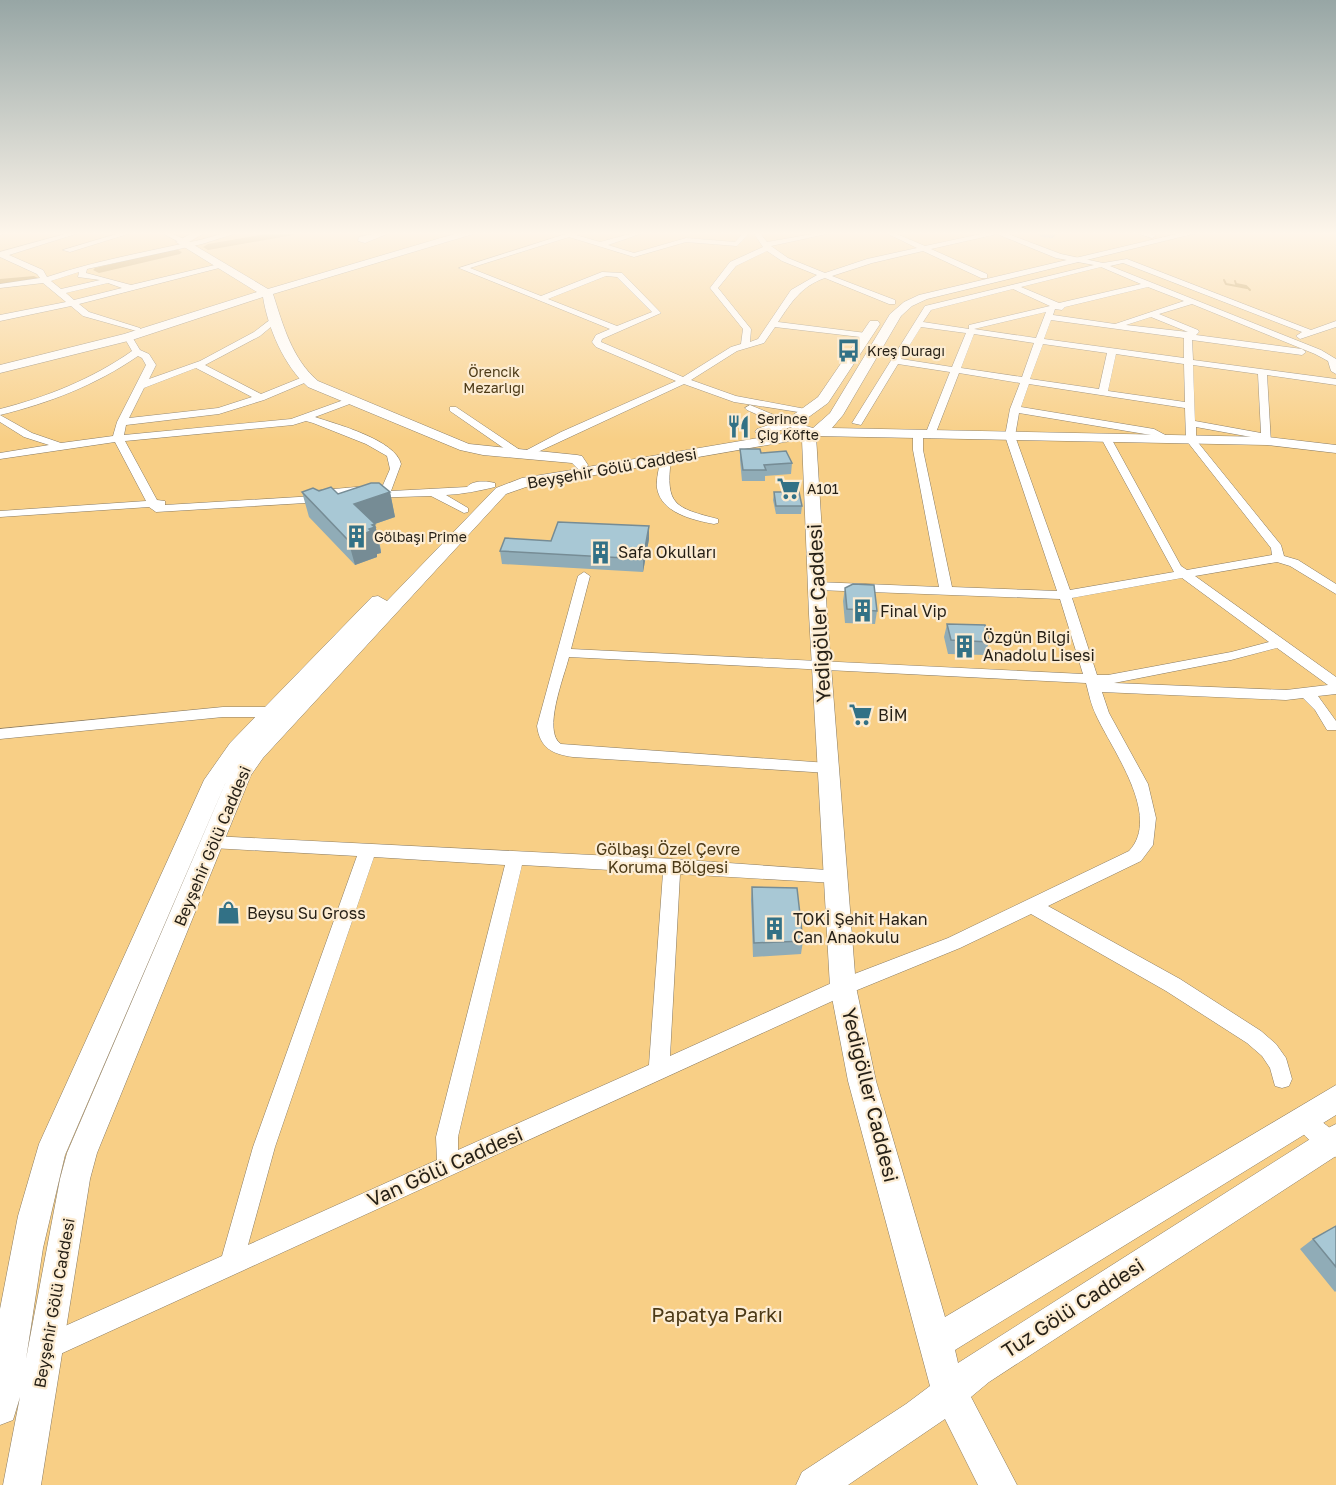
<svg xmlns="http://www.w3.org/2000/svg" width="1336" height="1485" font-family="'Golos Text',sans-serif">
<rect width="100%" height="100%" fill="#fcecd2"/>
<path fill="#f8cf86" d="M0,232H1336V1485H0Z"/>
<g fill="none" stroke-linecap="round" stroke-linejoin="round">
<path stroke="#bd9240" stroke-width="2" d="M1224,280L1226,284L1247,288
M1235,281L1236,284L1246,286L1250,290"/>
<path fill="#bd9240" fill-rule="evenodd" d="M277,232H298L293,235L208,250L203,247L208,244Z
M176,249L182,252L180,254L99,273L93,270L95,268Z
M34,276L38,278V282L0,287V279Z"/>
<defs>
<path id="street" d="M0,232H10L0,235Z
M72,232H82L9,255L43,270L47,277C95,261 145,252 195,241C210,238 224,231 240,232L202,244L87,269L86,273L131,285L223,263V267L79,304L89,312L140,328V332L83,316L71,306L0,321V315L66,302L43,283L0,288V284L40,278L37,274L0,257V252ZM79,272L78,277L100,280L61,289L51,281ZM108,283L122,288L74,300L66,293Z
M123,232H134L70,252L63,250Z
M160,232H169L186,240L179,242Z
M381,232H392L365,243L358,241L359,237Z
M572,232H581L576,235L600,242L637,232H646L608,245L634,253L686,238L735,242L744,232H751L737,246L686,242L634,257L569,237L470,268L541,296L602,272L622,273L661,313L602,339L601,342L683,377L731,347L741,344L743,329L710,288L730,262L763,247L753,232H759L767,242L824,232H836L771,246L788,258L825,273L867,259L917,248L884,232H892L925,246L990,232H1003L1061,254L1103,263L1127,259L1311,330L1336,321V327L1300,339L1296,336L1302,332L1123,263L1110,266L1321,350L1336,359V374L1331,371L1328,361L1315,354L1192,304L1159,314L1198,330L1199,332L1196,335L1302,349L1306,352L1302,355L1192,340L1193,360L1336,379V385L1267,375L1271,443H1263L1262,439L1196,427V440L1281,545L1284,556L1298,560L1336,584V594L1290,566L1277,562L1195,576L1336,677V694L1318,696L1336,721V730H1327L1315,710L1303,698L1286,700L1102,692L1109,713L1148,784L1156,818L1153,845L1141,861L1048,906L1180,979L1261,1031L1276,1044L1286,1058L1292,1079L1289,1086L1282,1088L1275,1086L1270,1068L1262,1056L1247,1043L1166,991L1031,914L960,948L850,993L56,1356L47,1359L38,1356L35,1347L38,1338L222,1256L253,1147L357,856L212,848L206,846L204,842L206,838L212,836L672,859L841,871L844,876L841,881L835,883L680,874L670,1056L836,981L948,938L1129,851C1162,816 1112,750 1096,715C1091,705 1089,694 1086,683L569,657C564,677 542,732 561,744L828,763L833,764L836,768L833,772L828,773L573,757C552,754 540,748 537,726L578,576L584,572L590,576L571,649L1083,674L1060,599L817,590L811,586L817,582L939,587L913,450V434L918,431L923,434V450L952,587L1057,591L1005,436L1010,409L1020,383L959,373L935,435L930,438L925,435L950,372L898,364L861,425L852,423L925,306L1094,265L1056,258L997,234L931,249L987,274V278H981L923,251L872,263L832,276L895,300V304H889L825,278C801,286 791,303 778,322L866,333L870,336L869,338L775,327L764,343L737,351L691,380L736,396L811,410V414L734,402L684,384L527,457L515,456L450,411V407H456L523,452L561,432L676,381L596,347L592,342L596,335L610,329L459,268ZM767,251L782,261L817,275L791,290L758,339L750,342L751,329L718,288L736,266ZM1101,267L1141,284L1059,303L1021,287ZM606,276L617,277L652,312L617,326L548,299ZM1148,287L1184,301L1115,324L1053,315L1055,309L1062,310L1065,307ZM1013,289L1050,306L969,325V329L923,322L931,310ZM1046,312L1036,338L974,329ZM1151,317L1188,332L1126,325ZM1051,320L1184,338V358L1044,339ZM921,327L966,333L952,367L901,359ZM974,334L1034,343L1022,377L961,368ZM1043,344L1107,353L1099,389L1030,379ZM1116,354L1184,364L1185,402L1108,391ZM1193,365L1258,374L1261,433L1195,421ZM1029,384L1185,408L1186,440L1271,548L1272,555L1187,570L1181,566L1111,438L1106,435L1101,438L1174,572L1070,590L1015,436L1019,413L1151,435L1166,441L1171,438L1154,429L1021,407ZM1182,578L1269,642L1231,652L1108,675H1097L1072,598ZM1277,648L1328,685L1286,690L1114,683L1231,660ZM374,857L505,865L436,1137L437,1160L248,1245L275,1147ZM522,865L663,873L649,1065L458,1150V1137Z
M1134,232H1145L1156,236L1152,238Z
M275,316L278,317V321L260,336L205,365L261,394L303,377H309V381L264,400L219,414L126,425L124,435L291,419L352,397L357,400L355,402L315,417C336,424 396,440 401,464L391,491L467,487C472,480 487,481 495,483V487C478,491 464,494 446,495L468,508V512L464,513L431,496L366,498V494L380,492L390,469L387,456L366,444L313,423L306,421L293,425L125,441L157,500L165,501V505L315,496L310,493L312,491L367,486L371,487V491L323,496L328,499L322,502L156,512L149,507L0,517V511L146,501L115,442L0,459V453L49,445L24,437L0,422V415L32,433L61,443L113,436L117,422L146,365L142,358L138,356C96,385 49,403 0,415V409C47,397 92,379 132,351L124,337L125,335H131L140,350L149,354L156,365L149,379L200,361L254,332ZM196,368L252,397L218,408L129,418L144,388Z
M750,405L791,422L792,424L783,426L747,410L745,408Z
M666,456L671,459C665,505 675,508 718,519V523L714,524C693,520 661,513 657,488C656,478 659,468 661,459Z
M223,707H272L279,712L272,717H223L0,739V729Z
M1303,1109L1310,1112L1336,1133V1157C1321,1151 1299,1134 1293,1119L1296,1112Z"/>
<path id="secondary" d="M194,232H206L189,242L268,289L461,232H475L473,234L273,294C283,325 292,359 318,381L469,444L577,455L582,456L588,465L587,467L794,432L791,427L762,436L755,432L757,429L789,418L818,397L870,321H878L880,324L828,403L799,424L813,428L830,413L890,314L904,302L919,295L1185,232H1201L927,299L912,306L901,316L843,415L832,428L1267,437L1336,445V453L1267,445L816,436L827,614L856,987L876,1081L945,1317L1336,1085V1115L955,1350L958,1363L1326,1129L1336,1124V1156L989,1382L971,1397L1017,1485H978L945,1419L848,1485H796L802,1472L906,1404L930,1386L848,1081L830,987L809,614L802,439L526,487L506,494L263,758L251,775L97,1153L90,1179L41,1485H3L20,1397L13,1420L0,1425V1309L18,1216L39,1144L204,780L230,743L372,597L378,596L387,601L496,488L522,478L578,469L572,463L483,455L460,450L308,387C284,366 268,328 263,297L132,340L0,373V365L124,334L257,292L176,242ZM228,777L67,1153L60,1179L26,1359L43,1248L65,1155Z"/>
</defs>
<use href="#street" stroke="#897b63" stroke-width="1"/>
<use href="#secondary" stroke="#897b63" stroke-width="1"/>
<use href="#street" fill="#fff" fill-rule="evenodd"/>
<use href="#secondary" fill="#fff" fill-rule="evenodd"/>
</g>
<path fill="#90acb7" d="M1035,232H1059L1052,238L1042,237Z
M740,449L761,453L792,463L791,474L765,476V481H742L740,460Z
M319,491L338,494L390,492L395,517L375,524L381,550V553L377,554V557L355,565L309,517L302,492Z
M774,492L802,506L801,514H776L773,500Z
M649,539L643,572L502,564L500,551L551,541Z
M845,588L877,611L875,624L845,623L843,601Z
M947,624L989,642L985,655L948,654L944,637Z
M752,887L803,941L801,954L753,957L751,900Z
M1336,1226V1291L1335,1292L1300,1249L1313,1239Z"/>
<path fill="#768c95" d="M1054,232H1059L1052,238Z
M390,492L395,517L360,529L354,504Z
M375,524L381,553L377,554V557L355,565L348,540Z
M649,526V539L643,572V559Z"/>
<path fill="#a8c8d5" stroke="#768c95" stroke-width="1.5" d="M740,449H760L761,453L786,451L792,463L764,465L766,470H743Z
M371,483H379L390,492L354,504L375,524L372,525L375,527L369,529L371,531L348,540L302,492L313,488L319,491L331,487L338,494Z
M774,492H799L802,506H776Z
M558,522L649,526L643,559L500,551L505,538L551,541Z
M853,584L874,585L877,611L847,609L845,588Z
M947,624L985,625L989,642L951,640Z
M752,887L797,888L803,941L754,943Z
M1336,1226V1267L1313,1239Z"/>
<linearGradient id="sky" x2="0" y2="1"><stop stop-color="#97a6a5"/><stop offset="0.53" stop-color="#fef6eb"/><stop offset="1" stop-color="#fef6eb" stop-opacity="0"/></linearGradient>
<rect width="1336" height="440" fill="url(#sky)"/>
<defs>
<symbol id="bus-bare" viewBox="-9 -9 18 18"><path d="M-5-6H5V4H4V6H2V4H-2V6H-4V4H-5ZM-3.5-4V0h7V-4ZM-3.5 1.2v1.5H-2V1.2ZM2 1.2v1.5H3.5V1.2Z" fill="#327186" stroke="#fcecd2" stroke-width="2.5" paint-order="stroke"/></symbol>
<symbol id="restaurant-bare" viewBox="-9 -9 18 18"><path d="M-5-6h1v4h1v-4h1v4h1v-4h1v5L-1.5 .5V6h-2V.5L-5-1ZM5-6V6H3V1.5H1.5Q1.5-4 5-6Z" fill="#327186" stroke="#fcecd2" stroke-width="2.5" paint-order="stroke"/></symbol>
<symbol id="supermarket-bare" viewBox="-9 -9 18 18"><path d="M-6-5.5h2.5l.6 2H6L4.5 2H-2.5L-4.4-4H-6ZM-1.5 3.2a1.3 1.3 0 1 0 .1 0ZM3 3.2a1.3 1.3 0 1 0 .1 0Z" fill="#327186" stroke="#fcecd2" stroke-width="2.5" paint-order="stroke"/></symbol>
<symbol id="building-bare" viewBox="-9 -9 18 18"><path d="M-4-6H4V6H1V3H-1V6H-4ZM-2.5-4.3h1.7v1.8h-1.7ZM.8-4.3h1.7v1.8H.8ZM-2.5-1h1.7V.8h-1.7ZM.8-1h1.7V.8H.8Z" fill="#327186" stroke="#fcecd2" stroke-width="2.5" paint-order="stroke"/></symbol>
<symbol id="shop-bare" viewBox="-9 -9 18 18"><path d="M-5-2.5h2.3a2.7 3.5 0 0 1 5.4 0H5L5.5 6h-11ZM-1.5-2.5h3a1.5 2.3 0 0 0-3 0Z" fill="#327186" stroke="#fcecd2" stroke-width="2.5" paint-order="stroke"/></symbol>
</defs>
<g fill-rule="evenodd">
<use href="#bus-bare" x="832" y="334" width="33" height="33"/>
<use href="#restaurant-bare" x="722" y="410" width="33" height="33"/>
<use href="#supermarket-bare" x="772" y="472" width="33" height="33"/>
<use href="#building-bare" x="340" y="520" width="33" height="33"/>
<use href="#building-bare" x="584" y="536" width="33" height="33"/>
<use href="#building-bare" x="846" y="594" width="33" height="33"/>
<use href="#building-bare" x="948" y="630" width="33" height="33"/>
<use href="#supermarket-bare" x="844" y="698" width="33" height="33"/>
<use href="#shop-bare" x="212" y="896" width="33" height="33"/>
<use href="#building-bare" x="758" y="912" width="33" height="33"/>
</g>
<g text-anchor="middle" stroke-width="4.5" stroke-linejoin="round" paint-order="stroke">
<g font-size="14" fill="#251f15" stroke="#fcecd2" text-anchor="start">
<text x="867" y="356">Kreş Durağı</text>
<text x="757" y="424">Serince<tspan x="757" dy="16">Çiğ Köfte</tspan></text>
<text x="807" y="494">A101</text>
<text x="374" y="542">Gölbaşı Prime</text>
</g>
<g font-size="14" fill="#4b3916" stroke="#fcecd2">
<text x="494" y="377">Örencik<tspan x="494" dy="16">Mezarlığı</tspan></text>
</g>
<g font-size="16" fill="#251f15" stroke="#fcecd2">
<text transform="translate(612 468) rotate(-10)" y="6">Beyşehir Gölü Caddesi</text>
<text transform="translate(212 846) rotate(-67)" y="6">Beyşehir Gölü Caddesi</text>
<text transform="translate(54 1303) rotate(-80)" y="6">Beyşehir Gölü Caddesi</text>
</g>
<g font-size="16" fill="#251f15" stroke="#fcecd2" text-anchor="start">
<text x="618" y="558">Safa Okulları</text>
<text x="880" y="617">Final Vip</text>
<text x="983" y="643">Özgün Bilgi<tspan x="983" dy="18">Anadolu Lisesi</tspan></text>
<text x="878" y="721">BİM</text>
<text x="247" y="919">Beysu Su Gross</text>
<text x="793" y="925">TOKİ Şehit Hakan<tspan x="793" dy="18">Can Anaokulu</tspan></text>
</g>
<g font-size="16" fill="#4b3916" stroke="#fcecd2">
<text x="668" y="855">Gölbaşı Özel Çevre<tspan x="668" dy="18">Koruma Bölgesi</tspan></text>
</g>
<g font-size="20" fill="#251f15" stroke="#fcecd2">
<text transform="translate(819 613) rotate(-93)" y="7">Yedigöller Caddesi</text>
<text transform="translate(870 1095) rotate(76)" y="7">Yedigöller Caddesi</text>
<text transform="translate(445 1167) rotate(-24)" y="7">Van Gölü Caddesi</text>
<text transform="translate(1073 1308) rotate(-33)" y="7">Tuz Gölü Caddesi</text>
</g>
<g font-size="20" fill="#4b3916" stroke="#fcecd2">
<text x="717" y="1322">Papatya Parkı</text>
</g>
</g>
</svg>
